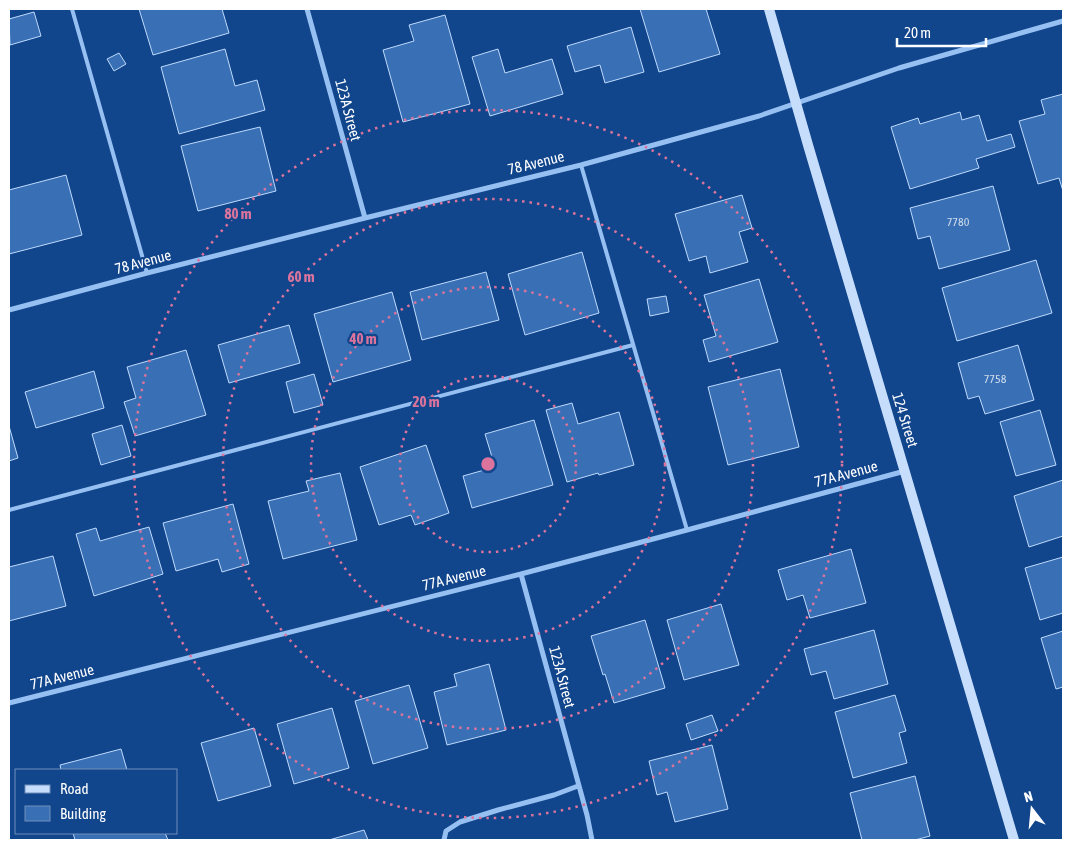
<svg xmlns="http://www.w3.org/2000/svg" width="1072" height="849" font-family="'Asap Condensed',sans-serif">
<rect width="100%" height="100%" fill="#11458c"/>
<path fill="#3970b5" stroke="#bedafd" d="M139,9H222L229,33L153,55Z
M640,9H706L720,54L659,72Z
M34,12L41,36L10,45L9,19Z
M445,15L470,104L403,122L383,50L414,41L409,25Z
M631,27L644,72L605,83L600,65L575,72L567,46Z
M225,49L235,86L257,80L265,110L179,134L161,67Z
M498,49L505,73L552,59L563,94L490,116L472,57Z
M119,53L126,64L114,71L107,59Z
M1063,94V191L1059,178L1038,184L1019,121L1045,114L1041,100Z
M960,112L962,120L979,115L987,141L1011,134L1015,147L976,159L979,168L910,189L891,127L918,118L920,124Z
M260,127L276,191L198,211L181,146Z
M66,175L82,235L9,254V190Z
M993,186L1010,250L939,269L930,236L918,239L910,208Z
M742,195L752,228L739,232L748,262L710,273L706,256L689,261L675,214Z
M582,252L599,313L525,335L508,274Z
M1036,260L1052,313L957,341L942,288Z
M486,272L499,320L422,340L410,292Z
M759,279L778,342L709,362L703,340L716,336L704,295Z
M392,292L411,360L333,382L314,314Z
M666,296L669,312L650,316L647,299Z
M289,325L300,363L229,383L218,345Z
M1018,345L1034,400L985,414L979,396L968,399L958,363Z
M186,350L206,415L135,436L124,402L136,398L127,367Z
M780,369L799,447L728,465L708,387Z
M94,371L104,408L36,428L25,392Z
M314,374L323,405L294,413L286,382Z
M572,403L578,424L619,412L634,465L599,475L598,473L567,482L546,410Z
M1040,410L1056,465L1016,476L1000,422Z
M534,420L553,485L472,508L463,476L495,467L485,434Z
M122,425L131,456L101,465L92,434Z
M9,426L18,458L9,461Z
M426,445L449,513L415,525L411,515L379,525L360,467Z
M340,473L357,540L283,559L268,501L309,491L306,481Z
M1063,480V536L1029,547L1014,496Z
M233,504L249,564L222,572L218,559L176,571L163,523Z
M149,527L163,574L94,596L76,534L96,528L100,541Z
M851,549L866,603L810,618L803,595L787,600L778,570Z
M53,556L66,606L9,621V567Z
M1063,557V613L1040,620L1025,568Z
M721,604L739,665L684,680L667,620Z
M645,620L665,688L614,703L605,674L603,675L591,636Z
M874,630L888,684L834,699L826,671L811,675L804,649Z
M1063,631V687L1056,689L1041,638Z
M489,664L506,730L447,745L434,692L457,686L454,674Z
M409,685L428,748L373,764L355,701Z
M895,695L906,731L899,733L907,763L853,778L835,712Z
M332,708L349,768L294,784L277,724Z
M712,715L718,731L691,740L686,724Z
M254,728L271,786L218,801L201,743Z
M712,745L728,809L675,822L667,792L657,795L649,761Z
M121,749L127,770H61L60,765Z
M915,776L930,836L915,840H862L850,793Z
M364,830L368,840H329Z
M73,833H165L168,840H75Z"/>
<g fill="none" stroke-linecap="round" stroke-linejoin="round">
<path stroke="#97c0f2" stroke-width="4" d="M72,9L147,273
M581,165L687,530
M9,510L633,345"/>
<path stroke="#97c0f2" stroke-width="5" d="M307,9L365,218
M9,310L147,273L365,218L581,165L759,116L899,68L1063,21
M521,574L587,815L592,840
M9,703L521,574L687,530L905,471
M444,840L446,831L460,822L498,810L554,795L578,786"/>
<path stroke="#c6ddfc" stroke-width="10" d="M769,9L808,145L1014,840"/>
</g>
<g fill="none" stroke="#da749d" stroke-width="2.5" stroke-dasharray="2.5 5">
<circle cx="488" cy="464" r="88"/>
<circle cx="488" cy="464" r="177"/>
<circle cx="488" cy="464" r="265"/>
<circle cx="488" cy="464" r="354"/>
</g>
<g text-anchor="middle" stroke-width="4.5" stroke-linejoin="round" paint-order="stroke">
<g font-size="12" fill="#cedbec">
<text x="958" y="226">7780</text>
<text x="995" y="383">7758</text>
</g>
<g font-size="15" fill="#fff" stroke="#11458c">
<text transform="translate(348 110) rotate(75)" y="5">123A Street</text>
<text transform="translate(536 163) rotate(-14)" y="5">78 Avenue</text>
<text transform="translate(143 262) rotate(-15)" y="5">78 Avenue</text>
<text transform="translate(905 420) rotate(73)" y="5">124 Street</text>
<text transform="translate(846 474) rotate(-15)" y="5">77A Avenue</text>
<text transform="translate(454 578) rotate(-14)" y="5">77A Avenue</text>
<text transform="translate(62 677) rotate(-14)" y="5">77A Avenue</text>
<text transform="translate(562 677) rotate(75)" y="5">123A Street</text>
</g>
</g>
<circle cx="488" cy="464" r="8" fill="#da749d" stroke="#11458c" stroke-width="2.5"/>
<g font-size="15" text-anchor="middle" font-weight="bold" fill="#da749d" stroke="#11458c" stroke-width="4.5" stroke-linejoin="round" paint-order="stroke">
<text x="238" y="219">80 m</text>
<text x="301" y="282">60 m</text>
<text x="363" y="344">40 m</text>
<text x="426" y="407">20 m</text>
</g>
<rect width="1072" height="849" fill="none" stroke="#ffffff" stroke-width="20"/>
<rect x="15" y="769" width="162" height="65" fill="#11458c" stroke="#708fba"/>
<rect x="25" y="785" width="25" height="8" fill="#c6ddfc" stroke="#708fba"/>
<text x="60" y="794" font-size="15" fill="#ffffff">Road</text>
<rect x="25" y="806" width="25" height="15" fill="#3970b5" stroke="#708fba"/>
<text x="60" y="819" font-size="15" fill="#ffffff">Building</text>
<g transform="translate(1032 809) rotate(344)" stroke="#11458c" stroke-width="4" paint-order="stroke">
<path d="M0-4L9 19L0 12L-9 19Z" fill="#ffffff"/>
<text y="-8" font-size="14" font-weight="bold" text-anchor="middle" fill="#ffffff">N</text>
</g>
<path d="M897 38v8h89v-8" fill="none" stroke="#ffffff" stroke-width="2.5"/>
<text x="904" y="38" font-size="15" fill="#ffffff" stroke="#11458c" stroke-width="4" paint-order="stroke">20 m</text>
</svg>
